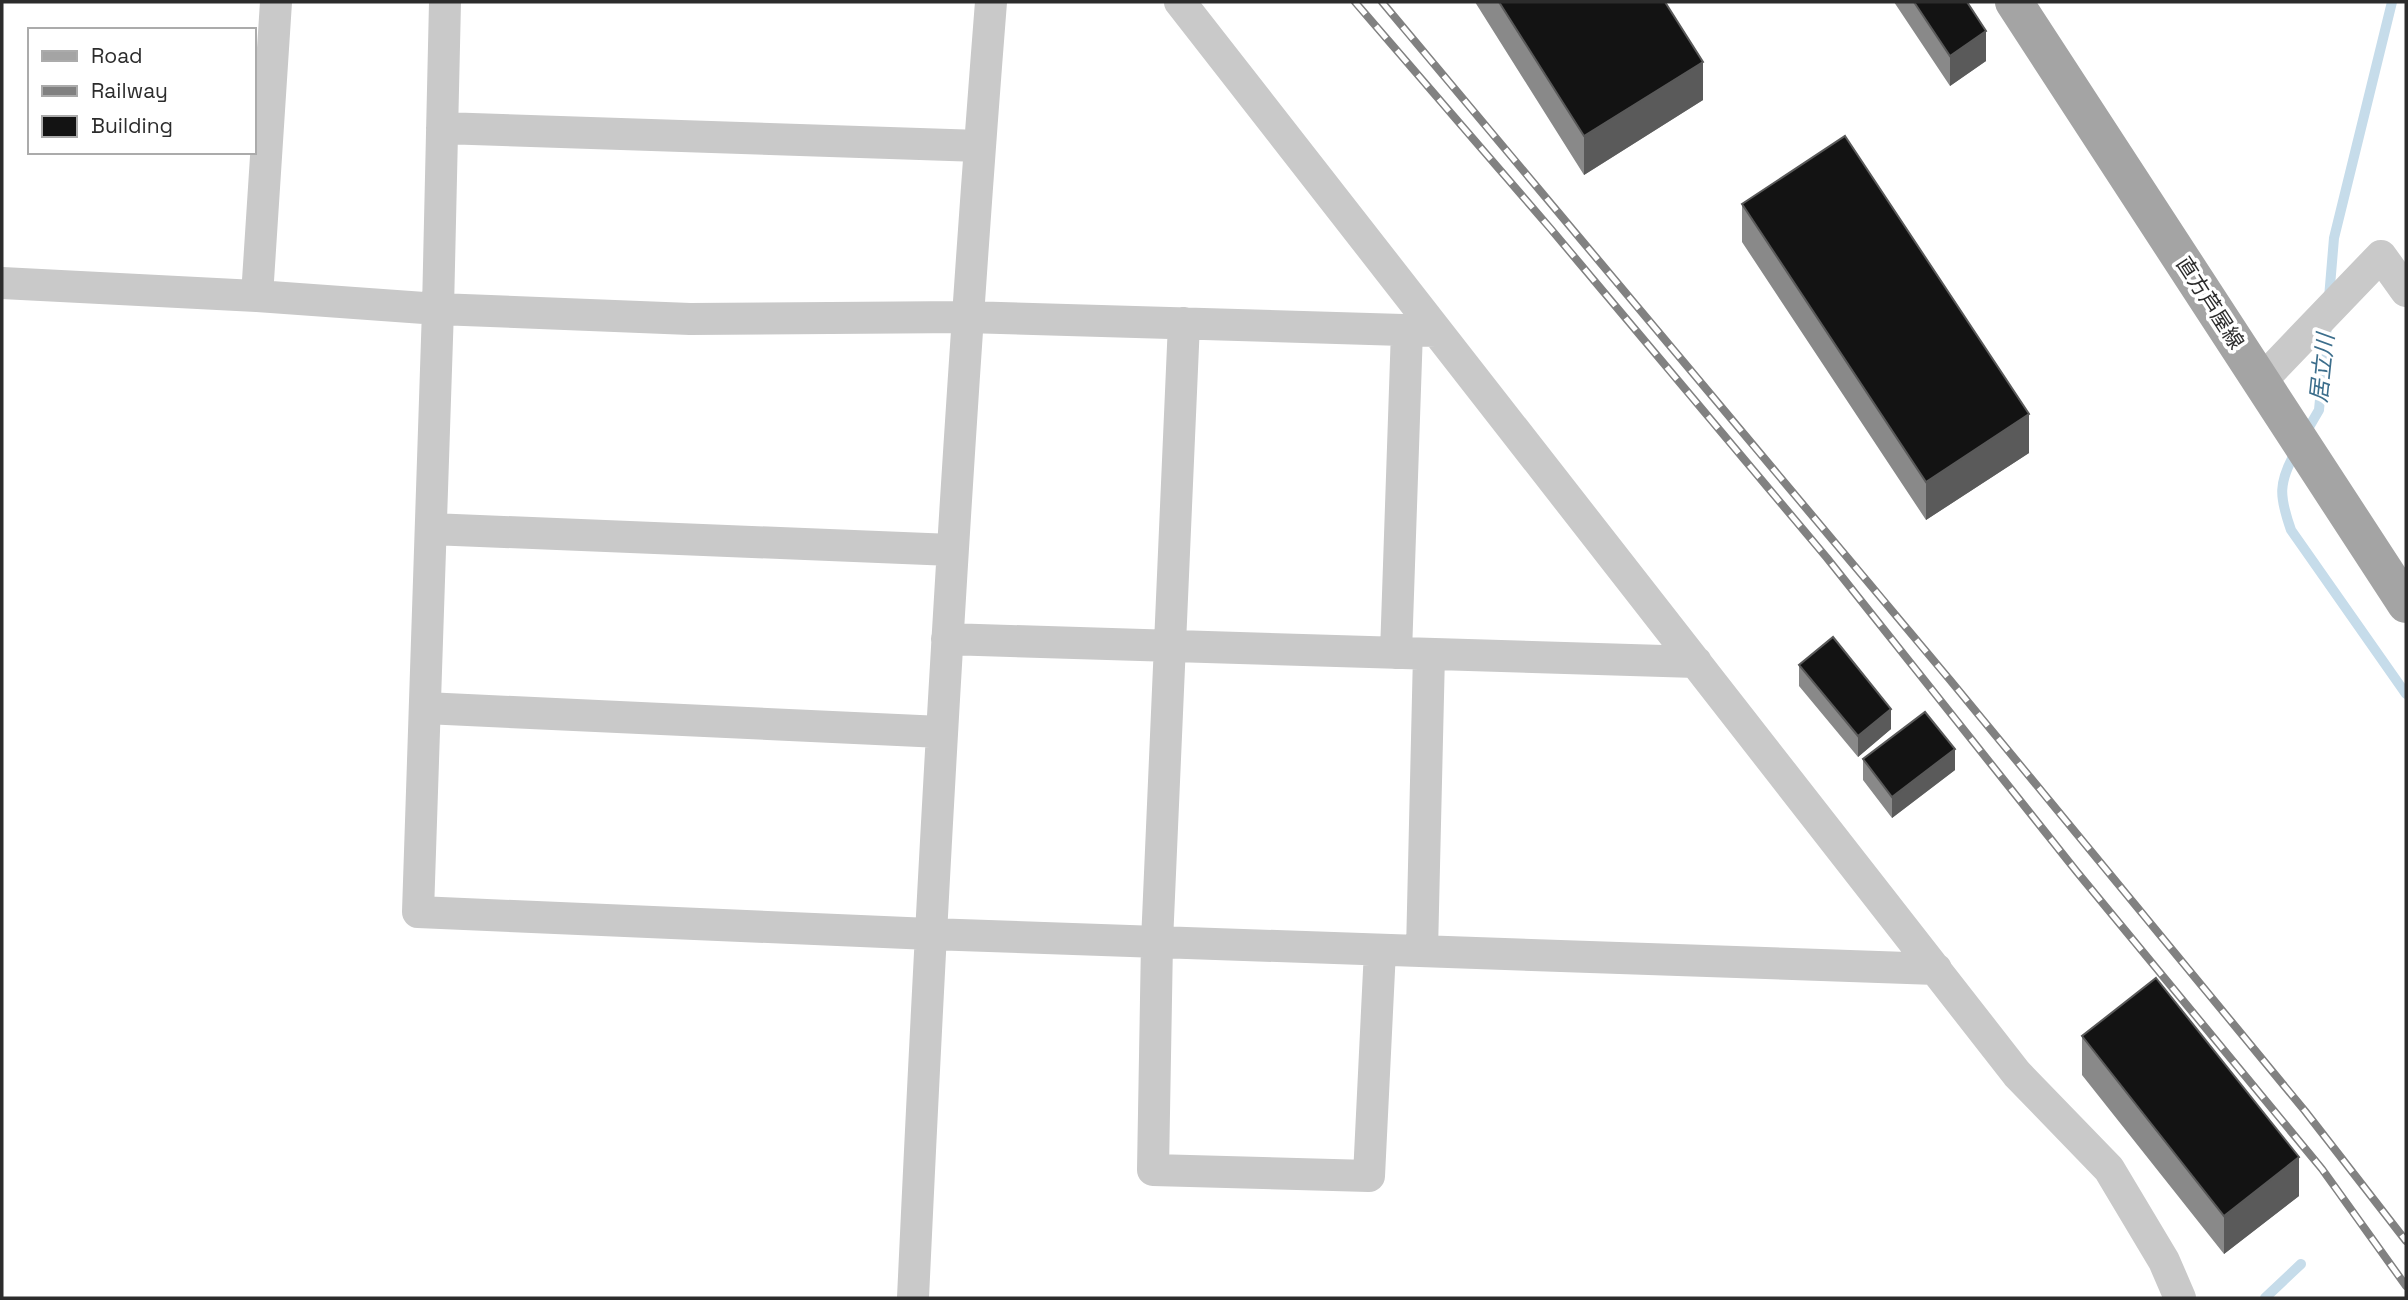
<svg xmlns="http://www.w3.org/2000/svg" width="2408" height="1300" font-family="'Space Grotesk','Noto Sans JP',sans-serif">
<rect width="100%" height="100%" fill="#fff"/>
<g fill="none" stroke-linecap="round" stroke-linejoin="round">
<path stroke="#c6dcea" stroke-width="10" d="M2329,298L2334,238L2392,2
M2305,434L2319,410L2327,325
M2296,451C2278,483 2279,496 2291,530L2406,694
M2265,1298L2301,1264"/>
<path stroke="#c9c9c9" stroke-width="32" d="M445,2L438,309L418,912L930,934L1936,969
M1180,2L2017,1074L2109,1169L2164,1261L2180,1298
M442,128L980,146
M2,283L257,296L438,309L690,319L966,317L1436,331
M257,296L276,2
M1184,323L1157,942L1153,1170L1369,1176L1380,950
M2261,381L2381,256L2406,291
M431,529L952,550
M947,639L1696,662
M1396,653L1407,330
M425,708L941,732
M1422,951L1429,654
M913,1298C933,866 957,433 991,2"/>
<path stroke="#a4a4a4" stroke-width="38" d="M2014,2L2406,604"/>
<defs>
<path id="rail" d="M1355,2L1550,228L1827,558L2077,872L2322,1169L2406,1286
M1382,2L1950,680L2305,1111L2406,1241"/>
</defs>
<use href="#rail" stroke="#818181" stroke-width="8"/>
<use href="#rail" stroke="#fff" stroke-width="5" stroke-dasharray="16" stroke-linecap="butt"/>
</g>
<path fill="#898989" d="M1475,2H1665L1703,100L1584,175Z
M1894,2H1967L1986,61L1950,86Z
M1742,204L2029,453L1926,520L1742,242Z
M1799,665L1891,729L1858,757L1799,686Z
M1863,759L1955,770L1892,818L1863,780Z
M2082,1036L2299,1196L2224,1254L2082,1075Z"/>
<path fill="#5a5a5a" d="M1986,31V61L1950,86V56Z
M1703,62V100L1584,175V136Z
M2029,414V453L1926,520V482Z
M1891,709V729L1858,757V736Z
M1955,749V770L1892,818V797Z
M2299,1157V1196L2224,1254V1216Z"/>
<path fill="#131313" stroke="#5a5a5a" stroke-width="2" d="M1499,2H1665L1703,62L1584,136Z
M1914,2H1967L1986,31L1950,56Z
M1845,136L2029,414L1926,482L1742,204Z
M1833,637L1891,709L1858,736L1799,665Z
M1925,712L1955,749L1892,797L1863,759Z
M2156,978L2299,1157L2224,1216L2082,1036Z"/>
<g text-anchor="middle" stroke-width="7" stroke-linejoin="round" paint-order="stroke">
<g font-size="21" fill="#2c2c2c" stroke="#fff">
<text transform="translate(2210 303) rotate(57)" y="7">直方芦屋線</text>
</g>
<g font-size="23" font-style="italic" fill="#3c6e8c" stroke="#fff">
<text transform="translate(2322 368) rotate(-84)" y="8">居立川</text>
</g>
</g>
<rect width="2408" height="1300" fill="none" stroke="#2c2c2c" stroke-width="7"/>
<rect x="28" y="28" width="228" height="126" fill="#ffffff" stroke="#ababab" stroke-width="2"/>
<rect x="42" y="51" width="35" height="10" fill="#a4a4a4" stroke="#ababab" stroke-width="2"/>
<text x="91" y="63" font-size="21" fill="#2c2c2c">Road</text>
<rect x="42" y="86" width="35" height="10" fill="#818181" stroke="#ababab" stroke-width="2"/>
<text x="91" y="98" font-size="21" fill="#2c2c2c">Railway</text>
<rect x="42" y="116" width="35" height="21" fill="#131313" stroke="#ababab" stroke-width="2"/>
<text x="91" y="133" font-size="21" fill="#2c2c2c">Building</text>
</svg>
